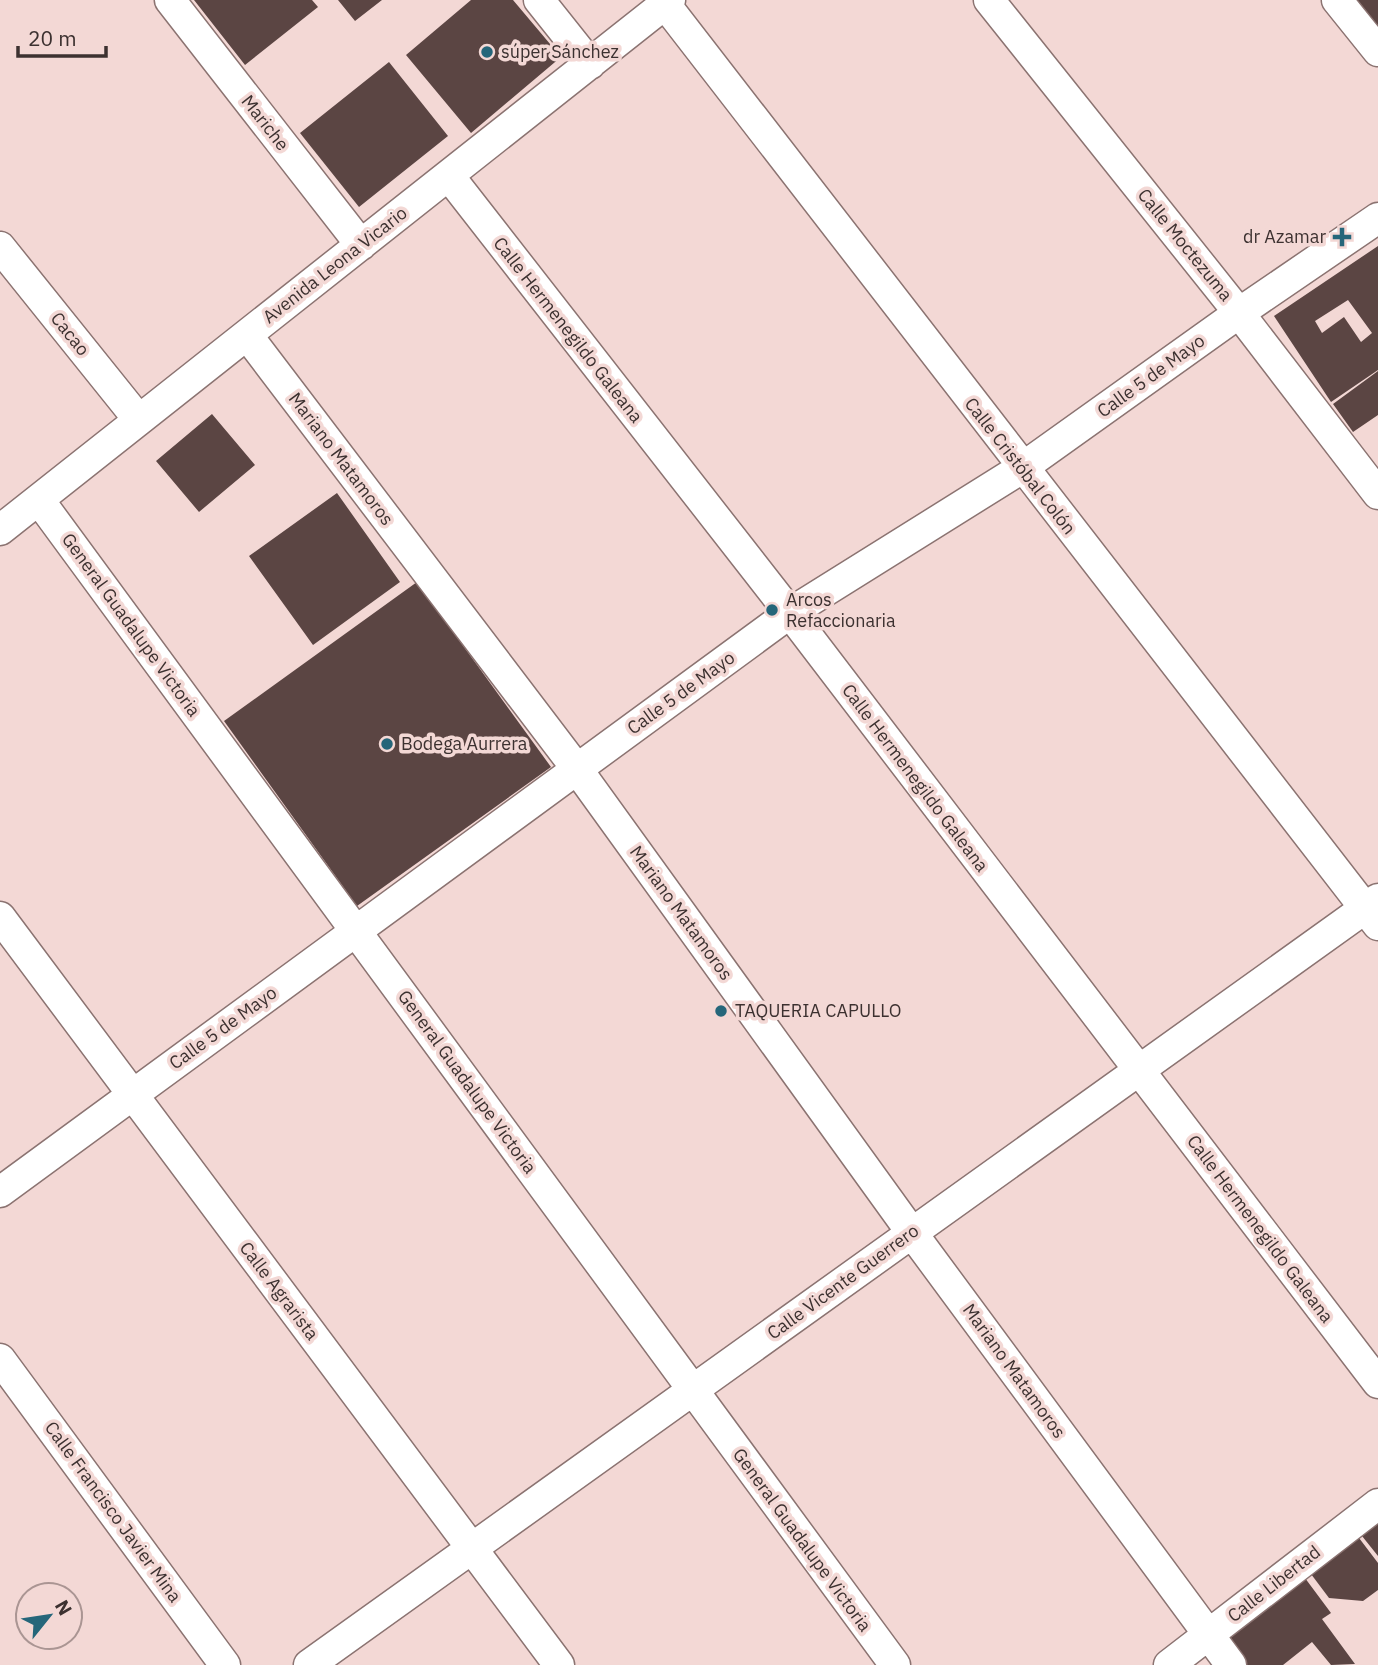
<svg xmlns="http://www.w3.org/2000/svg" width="1378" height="1665" font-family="'IBM Plex Sans',sans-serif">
<rect width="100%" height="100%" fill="#f3d8d5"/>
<path fill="#5b4543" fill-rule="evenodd" d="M194,0H312L318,7L245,65Z
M338,0H382L355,21Z
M471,0H513L561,57L471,133L406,55Z
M1352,0H1378V35Z
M389,62L448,136L359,207L300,133Z
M1378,246V370L1331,402L1274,316ZM1348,300L1372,333L1361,342L1344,317L1322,333L1315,321Z
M1378,371V415L1353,432L1333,404Z
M212,414L255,465L199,512L156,461Z
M337,493L400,582L313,645L249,556Z
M417,582L551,767L357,906L224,721Z
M1378,1515V1556L1358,1531Z
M1356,1534L1378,1563V1590L1363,1601L1329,1598L1308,1570Z
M1302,1574L1331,1613L1322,1619L1355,1664L1331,1665L1312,1642L1283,1665H1240L1221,1641Z"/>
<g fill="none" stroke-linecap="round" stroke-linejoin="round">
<defs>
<path id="minor" d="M170,0L361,245
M539,0L590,64
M989,0L1239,313L1378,494
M1337,0L1378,51
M665,4L1378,925
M449,176L790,613L1378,1383
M0,247L139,420
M247,335L577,769L912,1233L1231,1665
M39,500L895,1665
M0,530L670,0
M0,917L559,1665
M0,1192L790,613L1022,468L1239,313L1378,218
M0,1359L225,1665
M309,1665L1378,899
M1169,1665L1378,1504"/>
</defs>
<use href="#minor" stroke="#8b7371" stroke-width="33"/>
<use href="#minor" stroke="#fff" stroke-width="30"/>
</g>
<g fill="#25667a" stroke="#f3d8d5" stroke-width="2.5">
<circle cx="487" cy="52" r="7"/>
<path d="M1338.5 226.5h7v7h7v7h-7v7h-7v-7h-7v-7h7z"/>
<circle cx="772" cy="610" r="7"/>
<circle cx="387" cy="744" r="7"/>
<circle cx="721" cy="1011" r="7"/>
</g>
<g text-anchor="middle" stroke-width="7" stroke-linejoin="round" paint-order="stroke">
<g font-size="18" fill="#3c3130" stroke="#f3d8d5" text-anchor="start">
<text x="501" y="58">súper Sánchez</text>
<text x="1326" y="243" text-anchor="end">dr Azamar</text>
<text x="786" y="606">Arcos<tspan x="786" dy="21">Refaccionaria</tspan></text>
<text x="401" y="750">Bodega Aurrera</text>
<text x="735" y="1017">TAQUERIA CAPULLO</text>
</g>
<g font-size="18" fill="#3c3130" stroke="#f3d8d5">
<text transform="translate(265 123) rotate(52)" y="6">Mariche</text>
<text transform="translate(1185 245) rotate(51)" y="6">Calle Moctezuma</text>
<text transform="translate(335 265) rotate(-38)" y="6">Avenida Leona Vicario</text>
<text transform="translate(568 330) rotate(52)" y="6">Calle Hermenegildo Galeana</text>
<text transform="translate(70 334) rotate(51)" y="6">Cacao</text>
<text transform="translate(1151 376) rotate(-36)" y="6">Calle 5 de Mayo</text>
<text transform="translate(341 459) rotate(53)" y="6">Mariano Matamoros</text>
<text transform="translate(1020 466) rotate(52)" y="6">Calle Cristóbal Colón</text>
<text transform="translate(131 625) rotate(54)" y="6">General Guadalupe Victoria</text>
<text transform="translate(681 693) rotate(-36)" y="6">Calle 5 de Mayo</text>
<text transform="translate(915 778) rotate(53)" y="6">Calle Hermenegildo Galeana</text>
<text transform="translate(681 913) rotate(54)" y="6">Mariano Matamoros</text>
<text transform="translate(223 1028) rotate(-36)" y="6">Calle 5 de Mayo</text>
<text transform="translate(467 1082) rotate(54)" y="6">General Guadalupe Victoria</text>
<text transform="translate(1260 1229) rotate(53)" y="6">Calle Hermenegildo Galeana</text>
<text transform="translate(843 1282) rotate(-36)" y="6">Calle Vicente Guerrero</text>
<text transform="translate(279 1291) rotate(53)" y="6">Calle Agrarista</text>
<text transform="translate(1014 1371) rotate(54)" y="6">Mariano Matamoros</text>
<text transform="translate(113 1512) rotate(54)" y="6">Calle Francisco Javier Mina</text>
<text transform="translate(802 1540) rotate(54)" y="6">General Guadalupe Victoria</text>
<text transform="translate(1274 1584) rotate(-38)" y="6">Calle Libertad</text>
</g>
</g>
<g transform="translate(49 1616) rotate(60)"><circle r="33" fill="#f3d8d5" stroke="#aa9593" stroke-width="2"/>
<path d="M0-5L12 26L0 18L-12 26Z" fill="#25667a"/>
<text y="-10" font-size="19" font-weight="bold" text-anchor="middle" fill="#3c3130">N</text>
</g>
<path d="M18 46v10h88v-10" fill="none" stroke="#3c3130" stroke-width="3.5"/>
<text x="28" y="46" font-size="21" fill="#3c3130" stroke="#f3d8d5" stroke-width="5" paint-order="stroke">20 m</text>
</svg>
